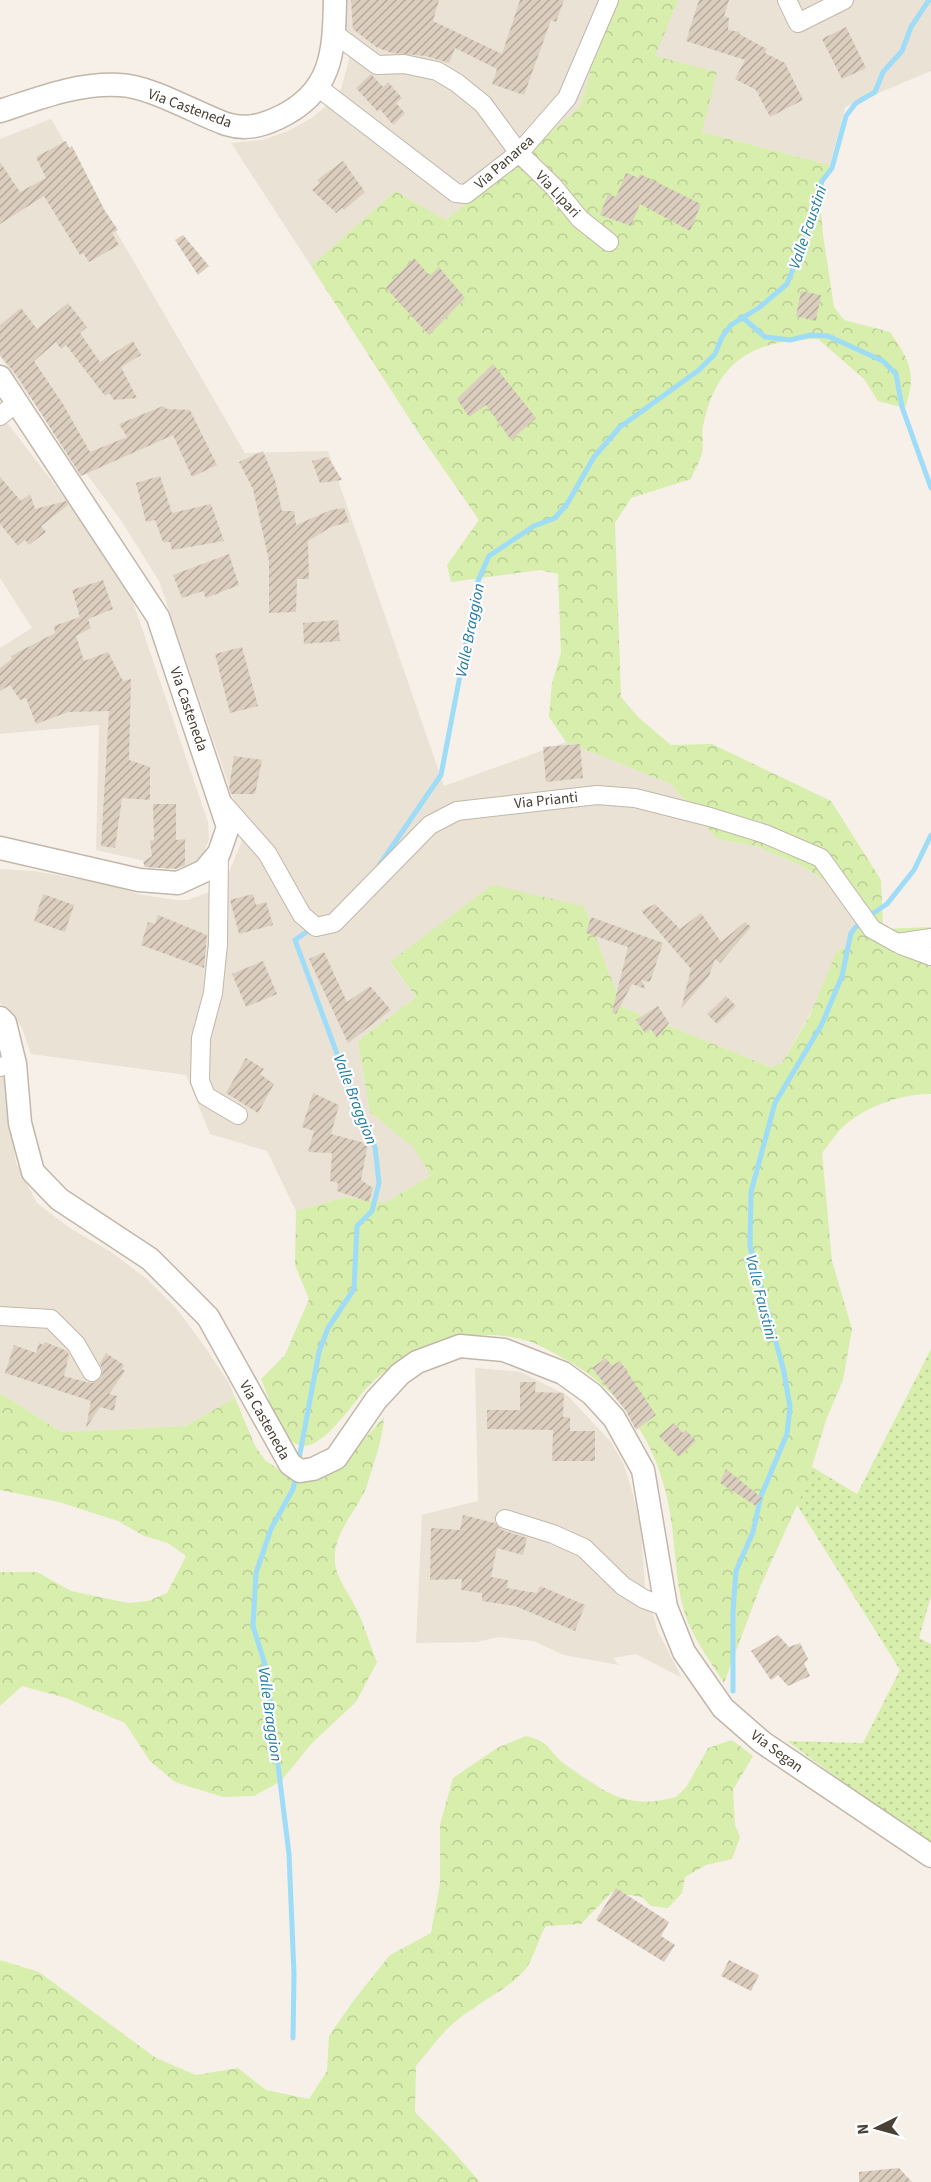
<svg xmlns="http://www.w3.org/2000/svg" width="931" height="2182" font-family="'Source Sans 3',sans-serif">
<defs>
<pattern id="grass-dots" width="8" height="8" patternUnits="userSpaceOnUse" patternTransform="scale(1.5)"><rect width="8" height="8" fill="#d7eead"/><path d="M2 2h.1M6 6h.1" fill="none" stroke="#bacd95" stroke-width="1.8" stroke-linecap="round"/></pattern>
<pattern id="forest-crowns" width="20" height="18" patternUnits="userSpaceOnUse" patternTransform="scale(1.5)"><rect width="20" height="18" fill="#d7eead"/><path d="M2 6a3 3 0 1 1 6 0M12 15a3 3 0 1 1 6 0" fill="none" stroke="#bacd95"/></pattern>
<pattern id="building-hatch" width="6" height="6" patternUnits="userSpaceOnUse" patternTransform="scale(1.5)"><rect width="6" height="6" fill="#dccebf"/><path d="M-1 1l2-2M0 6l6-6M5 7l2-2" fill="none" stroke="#b4a99c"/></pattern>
</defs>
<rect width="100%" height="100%" fill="#f6f0e8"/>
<path fill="#eae2d5" d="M335,0H611L580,107L446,220L395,191L311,266L231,143L262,140L288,131L310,119L330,103L341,89L349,60L346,39Z
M678,0H931V71L845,107L830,165L702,132L654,56Z
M51,119L245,453L328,451L444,786L566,742L671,784L717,839L756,846L806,868L828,883L858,921L851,933L848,946L782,1063L771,1067L622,1007L584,906L390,963L416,997L358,1041L370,1112L414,1147L431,1175L385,1203L345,1197L296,1211L267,1151L210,1134L186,1075L31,1054L22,1028L10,1011L0,1003V869L34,871L111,885L138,894L175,900H188L210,892L227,877L241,843L239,815L159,581L120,519L0,357V139Z
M5,420L94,536L131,596L208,822L209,839L202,857L194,865L176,868L96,850L99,725L0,734V648L32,628L0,578V425Z
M0,1064L5,1080L16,1163L37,1203L70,1228L111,1252L147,1279L176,1308L203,1344L229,1383L235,1398L185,1426L62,1432L0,1393Z
M475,1368L521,1372L568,1396L611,1442L624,1465L633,1494L641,1529L645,1587L658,1632L682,1678L636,1654L613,1658L619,1665L564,1655L533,1641L498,1637L477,1642L416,1643L422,1515L478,1501Z"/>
<path fill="url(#grass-dots)" d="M931,1349V1596L919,1638L931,1644V1846L787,1741L863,1743L900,1670L797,1505L812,1467L857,1494Z"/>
<path fill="url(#forest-crowns)" d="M611,0H678L655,56L717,72L702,132L830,165L819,186L823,235L834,307L844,320L890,332C910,361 917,373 905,408L878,401L864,379L818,339C754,340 717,359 703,426C701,435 704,444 702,453C700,462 694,471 691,479L631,498L615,523L621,697L638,717L671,745L712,744L831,801L881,880L883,929L931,927V1094C903,1093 864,1107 843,1127C835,1134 829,1145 822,1153L832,1261L852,1329L843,1380L826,1420L807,1483L760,1587L724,1683C711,1663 696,1642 687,1620C676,1589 676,1558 672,1526C663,1451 627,1391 559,1356C550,1351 540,1345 531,1342C484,1326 426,1339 388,1369C380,1375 372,1382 365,1390C352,1404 320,1454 298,1445C277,1436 270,1398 261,1379L285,1355L309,1299L295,1265L296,1211L345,1197L385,1203L431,1175L413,1147L370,1112L358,1041L416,997L390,962L492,885L584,906L622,1007L771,1067L782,1063L810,1015L837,951L848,946L851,933L858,921L828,883L806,868L756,846L717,839L671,784L566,742L549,717L552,683L561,653L558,574L540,570L451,582L447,565L479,520L420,435L311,266L395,191L446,220L580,107Z
M0,1393L62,1432L185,1426L235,1398L255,1446L265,1460L288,1476L343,1463L384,1417C383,1438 375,1459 369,1479C361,1510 328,1533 336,1569C340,1583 351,1597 357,1610C365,1627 370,1645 377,1662L356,1702L312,1743L281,1781L254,1796L223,1797L175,1782L150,1761L125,1723L66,1698L22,1686L0,1706V1572H37L71,1591L128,1603L148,1601L167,1593L186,1556L168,1543L144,1536L118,1521L59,1502L0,1490Z
M526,1736C554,1743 546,1751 566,1765C605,1792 627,1811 676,1797L687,1786L708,1748L732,1740L753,1756L733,1790L735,1825L740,1837L732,1859L706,1865L685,1877L682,1893L668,1908L651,1906L642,1897L612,1892L581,1924L546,1926C537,1940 534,1960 524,1971C504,1992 478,2003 456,2021C441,2033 429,2051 416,2066L415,2112L451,2149L480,2182H0V1960L39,1972L156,2058L196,2075L238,2068L266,2090L309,2099L327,2071L329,2036L354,2000L390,1955L431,1933L440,1883V1825L453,1778L497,1748Z"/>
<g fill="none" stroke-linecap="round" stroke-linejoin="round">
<path stroke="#9edcf8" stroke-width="5" d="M742,317L765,337L790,340L811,335L828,336L883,361L896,374L902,407L931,488
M380,864L441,775L478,581L489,556L534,526L555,518L567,504L594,457L620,427L699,370L715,354L722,337L731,325L760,307L787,284L811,223L822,181L832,168L846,116L856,103L875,92L883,72L902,51L911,27L929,0
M298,1464L319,1352L328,1328L354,1289L357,1226L372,1211L379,1183L375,1147L360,1116L295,940L312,928
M733,1691V1612L736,1571L753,1532L761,1496L787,1434L790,1407L784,1372L750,1246L751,1192L775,1103L822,1024L842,976L851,933L860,922L887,904L914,870L931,835
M293,2038L294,1974L289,1854L266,1668L253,1626L256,1573L271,1529L293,1489L296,1476"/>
</g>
<path fill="url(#building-hatch)" d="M351,0H439L433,21L502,54L520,0H564L556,22L551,20L524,95L492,84L497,69L455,48L449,63L426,56L392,53L376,47L353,29Z
M699,0H729L724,16L729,18L728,30L740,32L739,34L767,49L765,53L785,63L803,100L770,117L756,90L735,79L745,60L686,41Z
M846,27L866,68L842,79L822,39Z
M371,74L383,87L388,82L402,98L396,103L405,113L393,125L380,109L378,112L356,88Z
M66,141L69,148L72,146L105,211L118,230L112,233L119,245L89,262L83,253L80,255L44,196L0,224V162L20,192L46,178L36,157Z
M343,161L365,192L344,210L342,208L336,213L312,190L320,183L317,180Z
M626,173L639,178L640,174L701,204L690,231L640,204L631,226L600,215L608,194L616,197Z
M183,235L209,266L198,275L175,240Z
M414,258L430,276L439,267L465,298L429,335L386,288Z
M801,291L821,295L816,321L796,316Z
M68,303L87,327L80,333L100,362L133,341L141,355L121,367L137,398L114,400L109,393L105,396L66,345L61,349L56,342L34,361L63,404L90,452L127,437L119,424L163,406L167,409L190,410L217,465L192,477L173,435L81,476L17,376L0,355V325L21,308L37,329Z
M493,364L536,418L511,440L486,405L469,417L457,399Z
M263,451L275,480L282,511H294L296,525L331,510L344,508L349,522L331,527L308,541L309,579H297L296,612L269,613V561L253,489L239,462Z
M328,457L342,480L320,483L312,461Z
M160,476L172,513L211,504L224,541L172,550L170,542H163L155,520L146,522L136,483Z
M0,477L21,501L30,494L35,509L66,501L68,505L41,526L46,532L29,545L25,540L18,546L0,524Z
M229,554L239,585L206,598L203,591L182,598L173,575Z
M103,580L113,609L88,619L91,628L76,636L84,661L108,652L123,681L131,679L129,760L150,767V800L122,798L115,848L101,846L109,711L68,712L36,724L26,698L20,700L10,685L0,691V668L12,659L11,656L55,633L54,626L80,617L72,590Z
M338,620L340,641L304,644L303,623Z
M242,647L258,706L230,713L215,654Z
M580,744L583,778L546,782L543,747Z
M234,756L262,760L255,794H231L229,788Z
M153,804H176V840L185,839V865L176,869L145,867L143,862L152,856L150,841L154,840Z
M43,894L74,905L65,932L34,921Z
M253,894L256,905L266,902L273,925L239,934L230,900Z
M655,904L680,929L701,913L721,942L745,922L751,927L720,963L715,959L709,976L681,1009L691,969L641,911Z
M158,915L207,935L204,968L141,945L148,922L155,924Z
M591,917L663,943L650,982L641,980L646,989L632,984L616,1014L612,1012L628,947L586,933Z
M324,952L347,1002L370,986L391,1010L348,1043L309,959Z
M263,961L277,994L246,1007L232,974Z
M726,996L736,1006L717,1024L707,1014Z
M658,1006L669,1023L657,1038L651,1029L645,1033L636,1020Z
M246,1058L264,1069L260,1074L274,1084L258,1113L226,1093Z
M313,1093L339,1105L331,1134L368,1144L361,1180L373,1188L369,1202L337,1191L338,1183L330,1181L332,1153L308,1152L314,1131L302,1127Z
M45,1342L67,1351L69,1355L64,1376L86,1382L93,1383L101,1378L103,1371L100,1363L106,1353L124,1365L122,1369L125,1371L109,1394L117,1396L114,1411L100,1407L86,1428L91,1401L5,1373L14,1345L36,1353L39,1343L43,1345Z
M606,1358L612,1366L620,1361L656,1415L636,1430L626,1411L592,1368Z
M520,1382H536L535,1392L564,1393L563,1417H570V1431H595V1461H552L553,1430L487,1429V1410H520Z
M674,1423L683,1433L686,1430L696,1441L679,1457L659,1436Z
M726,1469L762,1498L756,1506L720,1483Z
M463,1515L495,1523L502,1530L527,1538L523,1555L497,1548L491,1577L508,1580L507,1588L537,1593L540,1586L585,1605L575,1631L515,1606L482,1601V1593L461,1590L462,1579L430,1580L431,1528L460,1530Z
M778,1635L789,1647L800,1643L808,1659L804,1663L810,1676L788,1686L778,1675L771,1680L751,1651Z
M616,1888L669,1922L661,1936L675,1945L664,1962L596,1920Z
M729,1960L759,1975L751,1991L721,1976Z
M899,2168L912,2182H859V2172Z"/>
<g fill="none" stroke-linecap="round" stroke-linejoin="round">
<defs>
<path id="minor" d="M787,0L798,23L844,0
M335,34L377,65L404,64L437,71L457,83L483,104L519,153L553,186L580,219L609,242
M319,88L456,193L466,194L519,153L567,98L609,0
M0,416L15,404
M221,801L267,853L302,915L316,927L334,923L430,825L457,811L597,795L635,798L710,817L765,834L821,858L872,929L897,943L931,938
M219,853L218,944L213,993L201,1038L200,1081L206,1096L238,1115
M901,945L931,956
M0,1067L15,1064
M0,1316L51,1319L76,1344L92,1372
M505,1519L553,1534L584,1548L623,1586L644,1599L666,1607"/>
<path id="tertiary" d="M0,111C40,98 77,83 119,85C151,86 195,113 226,124C245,130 261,126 278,118C332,93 334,53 335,0
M0,377L158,617L228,827L219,853L204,871L178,883L139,880L0,848
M0,1018L5,1023L15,1064L20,1123L33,1172L59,1199L150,1259L208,1317L290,1464L300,1471L313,1469L336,1458L376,1400L400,1374L417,1362L460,1346L504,1350L563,1373L592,1394L614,1418L643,1470L666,1607L684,1652L723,1708L762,1742L931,1856"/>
</defs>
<use href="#minor" stroke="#c2b7a9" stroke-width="20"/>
<use href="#tertiary" stroke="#c2b7a9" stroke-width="25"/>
<use href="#minor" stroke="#fff" stroke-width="18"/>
<use href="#tertiary" stroke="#fff" stroke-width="22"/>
</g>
<g text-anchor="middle" stroke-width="4.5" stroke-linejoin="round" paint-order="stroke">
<g font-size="15" fill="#4a4035" stroke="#fff">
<text transform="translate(190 108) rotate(20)" y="5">Via Casteneda</text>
<text transform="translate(504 162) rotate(-41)" y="5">Via Panarea</text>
<text transform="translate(558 194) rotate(47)" y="5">Via Lipari</text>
<text transform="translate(189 709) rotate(71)" y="5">Via Casteneda</text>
<text transform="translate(546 800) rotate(-6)" y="5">Via Prianti</text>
<text transform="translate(265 1420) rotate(61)" y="5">Via Casteneda</text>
<text transform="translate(777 1751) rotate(36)" y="5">Via Segan</text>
</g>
<g font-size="16" font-style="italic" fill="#1f7ba7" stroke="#fff">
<text transform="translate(807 227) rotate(-71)" y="6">Valle Faustini</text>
<text transform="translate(469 630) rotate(-79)" y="6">Valle Braggion</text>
<text transform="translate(356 1099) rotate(69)" y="6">Valle Braggion</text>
<text transform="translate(762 1297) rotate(76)" y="6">Valle Faustini</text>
<text transform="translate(271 1714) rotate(82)" y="6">Valle Braggion</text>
</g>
</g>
<g transform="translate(877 2128) rotate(265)" stroke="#ffffff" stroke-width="4.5" paint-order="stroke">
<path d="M0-4.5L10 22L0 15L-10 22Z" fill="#4a4035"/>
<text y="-9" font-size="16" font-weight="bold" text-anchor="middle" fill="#4a4035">N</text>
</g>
</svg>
